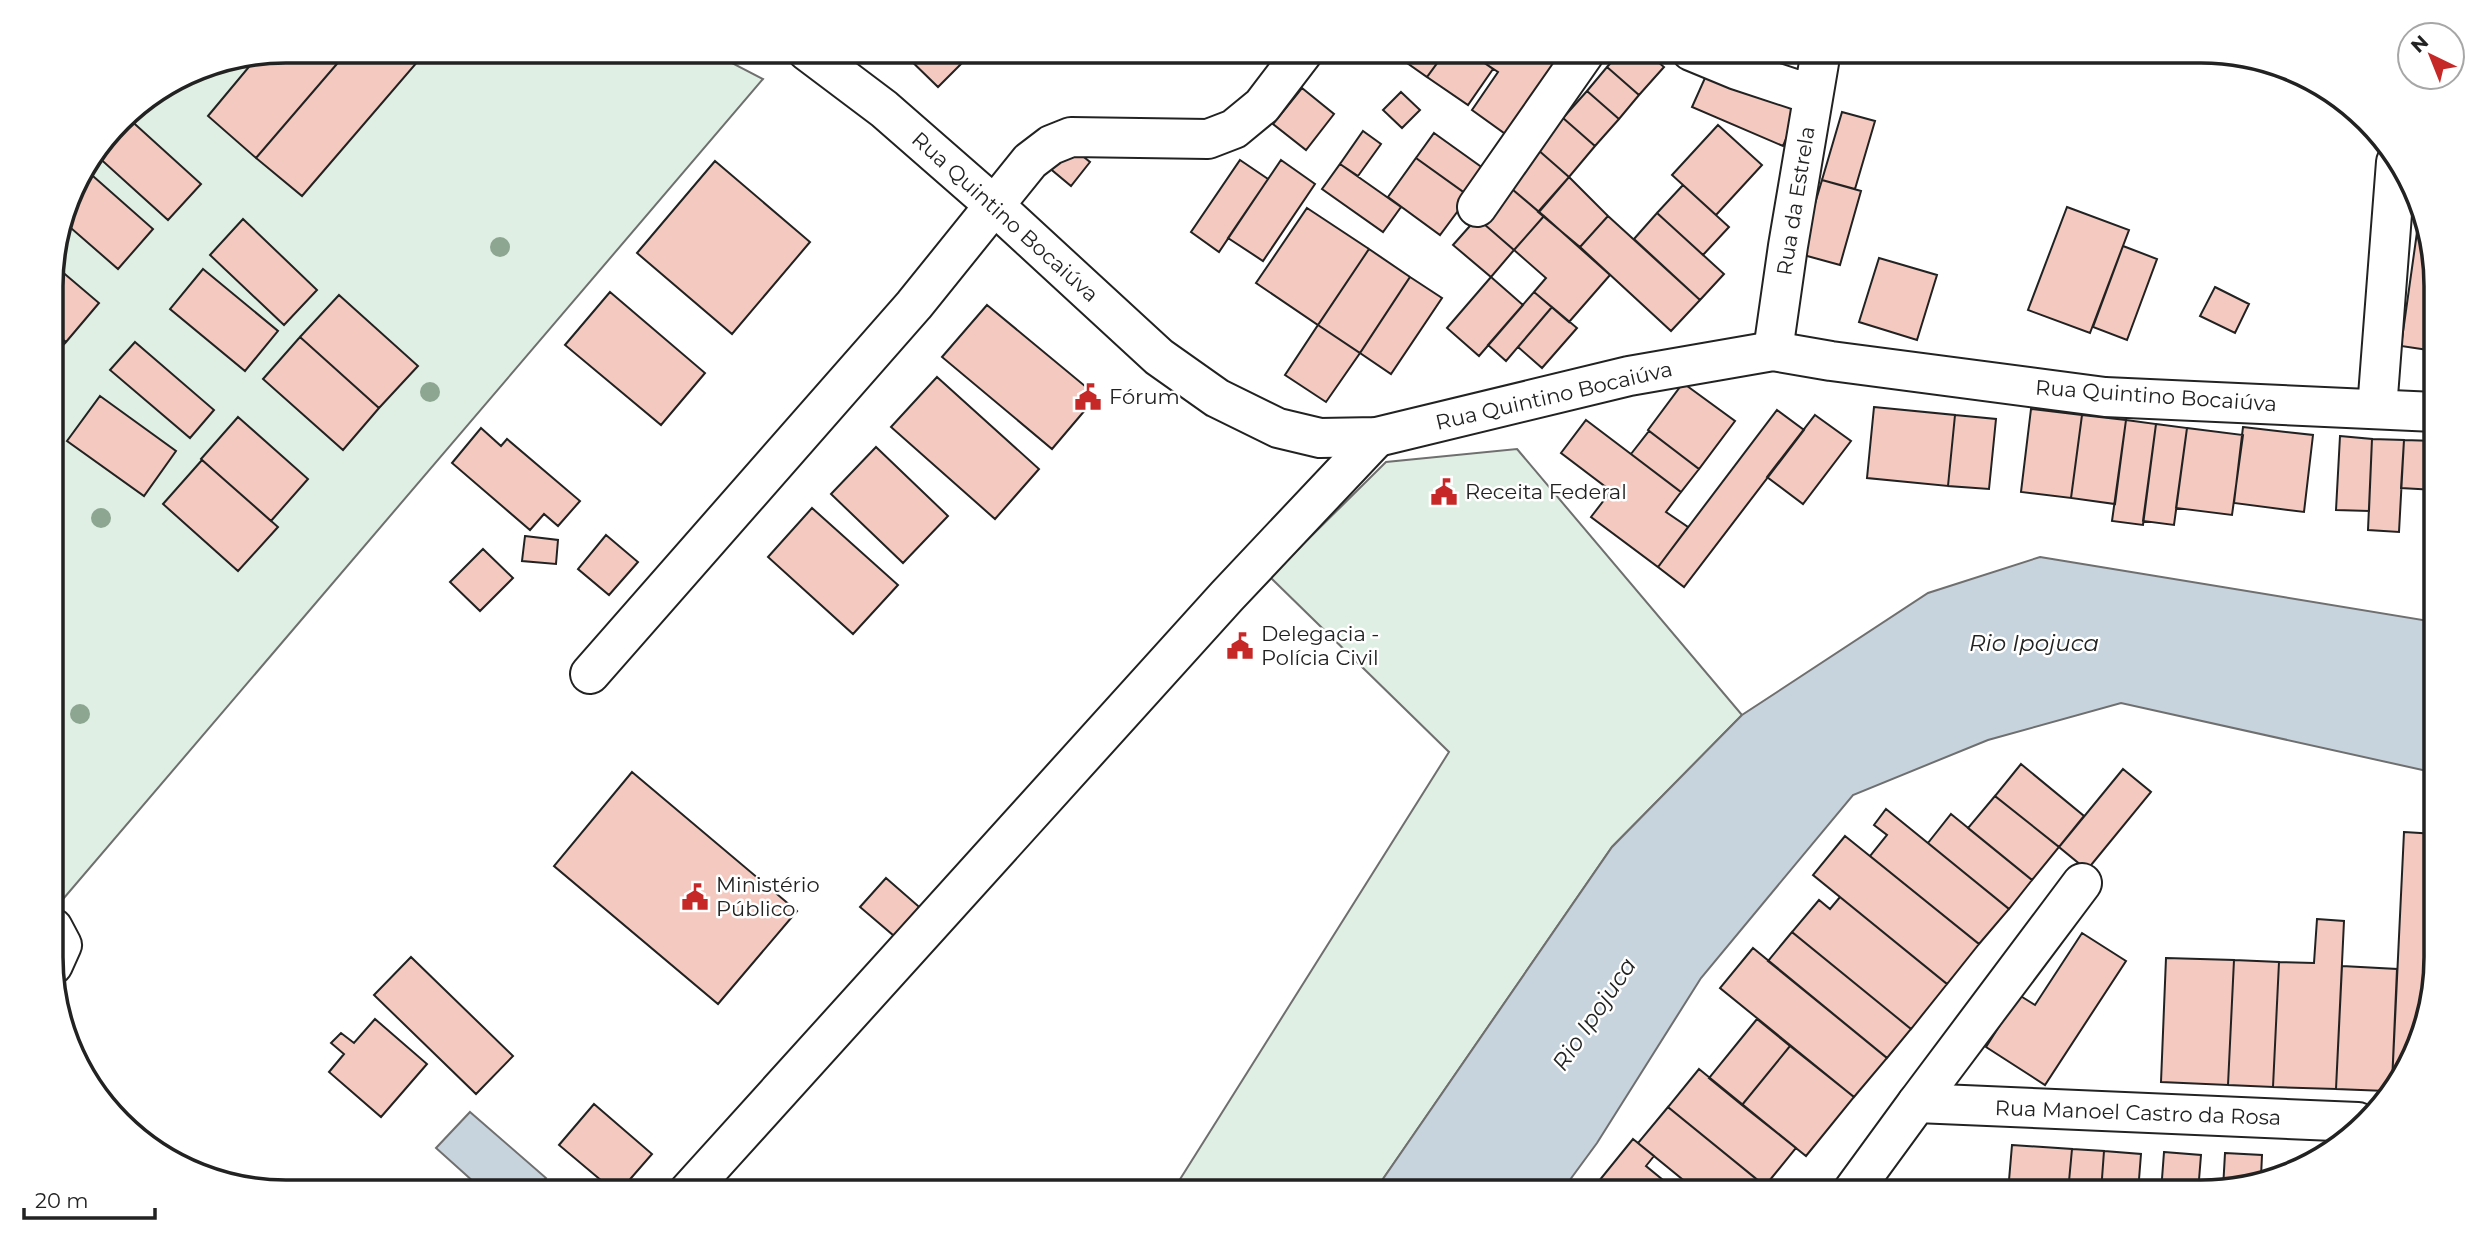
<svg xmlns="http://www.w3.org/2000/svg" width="2487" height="1243" font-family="Montserrat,sans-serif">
<rect width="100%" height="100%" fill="#fff"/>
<path fill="#e0efe3" stroke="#6f6f6f" stroke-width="2" d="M286,51H709L763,79L64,898L53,887L51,271L75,183L131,109L197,69Z
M1517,449L1742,715L1612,847L1374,1192H1172L1449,752L1270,577L1386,462Z"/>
<path fill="#c7d3dd" stroke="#6f6f6f" stroke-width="2" d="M2040,557L2435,622L2436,773L2121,703L1988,740L1853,795L1701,978L1597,1143L1561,1192H1374L1612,847L1742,715L1928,593Z
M470,1112L546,1178L533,1192H485L436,1148Z"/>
<path fill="#f3c9c0" stroke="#222" stroke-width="2" d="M286,51H348L256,158L208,116L258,56Z
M348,51H422L425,53L302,196L256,158Z
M901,51H974L938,87Z
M1390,51H1446L1427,77Z
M1446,51H1467L1493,69L1468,105L1427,77Z
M1477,51H1537L1561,67L1511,138L1472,110L1498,72L1474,56Z
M1622,51H1645L1664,67L1639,95L1607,67Z
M1761,51H1799L1795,62Z
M1607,67L1639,95L1619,119L1587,91Z
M1709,69L1799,108L1783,146L1692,107Z
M1302,88L1334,114L1306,150L1273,124Z
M1587,91L1619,119L1595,146L1563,118Z
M1401,92L1420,110L1402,128L1383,110Z
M1842,112L1875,121L1855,189L1822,180Z
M126,116L201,184L168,220L96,155Z
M1563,118L1595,146L1569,177L1537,149Z
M1718,125L1762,165L1716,215L1672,175Z
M1363,131L1381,144L1358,176L1340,164Z
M1434,133L1487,171L1469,196L1416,158Z
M1065,142L1090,162L1071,186L1047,166Z
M1537,149L1569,177L1539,212L1506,184Z
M1416,158L1469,196L1440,235L1388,197Z
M1240,160L1268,179L1219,252L1191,232Z
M1281,160L1315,184L1263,261L1228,238Z
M715,161L810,242L732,334L637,253Z
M1340,164L1401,207L1383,232L1322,189Z
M85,169L153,229L118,269L64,222L75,183Z
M1569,177L1608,216L1580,247L1538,212Z
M1822,180L1861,191L1840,265L1800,254Z
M1506,184L1544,216L1514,250L1477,218Z
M1683,185L1729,227L1703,255L1657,213Z
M2067,207L2129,230L2090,333L2028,310Z
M1307,208L1369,249L1318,325L1256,283Z
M1657,213L1724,274L1700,300L1634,239Z
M1544,216L1610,275L1569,322L1534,292L1546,278L1514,250Z
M1608,216L1700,300L1671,331L1580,247Z
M1477,218L1514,250L1491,277L1453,245Z
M2419,218L2434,256L2435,351L2401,346Z
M243,219L317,290L284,325L210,255Z
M2123,246L2157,259L2127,340L2093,327Z
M1369,249L1410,277L1360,353L1318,325Z
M1879,258L1937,275L1917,340L1859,322Z
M53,264L99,303L66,342L51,330Z
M203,269L278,331L245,371L170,309Z
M1410,277L1442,298L1391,374L1360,353Z
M1491,277L1523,305L1479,356L1447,328Z
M2215,287L2249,304L2235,333L2200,316Z
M610,292L705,373L661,425L565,345Z
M1534,292L1552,307L1506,361L1488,345Z
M339,295L418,366L379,408L300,337Z
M987,305L1097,396L1052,449L942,357Z
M1552,307L1577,328L1542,368L1518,347Z
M1318,325L1360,353L1326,402L1285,375Z
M51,330L66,342L51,358Z
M300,337L379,408L343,450L263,379Z
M135,342L214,410L190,438L110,370Z
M937,377L1039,469L995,519L891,427Z
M1683,383L1735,421L1699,469L1648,430Z
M100,396L176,451L144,496L67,441Z
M1874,407L1955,415L1948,486L1867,478Z
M2031,409L2082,415L2071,498L2021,492Z
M1777,410L1804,430L1684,587L1658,567Z
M1815,415L1851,441L1803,504L1767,477Z
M1955,415L1996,419L1989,489L1948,486Z
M2082,415L2126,420L2115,504L2071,498Z
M238,417L308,479L271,521L201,459Z
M1586,420L1681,492L1666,512L1688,527L1658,567L1591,517L1611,491L1561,453Z
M2126,420L2156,424L2143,525L2112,521Z
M2156,424L2187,428L2174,525L2143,521Z
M2243,427L2313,435L2304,512L2234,503Z
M481,428L501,446L507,439L580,501L558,526L544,514L530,530L452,463Z
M2187,428L2243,435L2232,515L2176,508Z
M1649,431L1699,469L1681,492L1631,454Z
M2340,436L2372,439L2369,511L2336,510Z
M2372,439L2404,440L2399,532L2368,530Z
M2404,440L2435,441V490L2401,488Z
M876,447L948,516L903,563L831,494Z
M202,460L278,527L238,571L163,504Z
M812,508L898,585L853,634L768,557Z
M606,535L638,562L609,595L578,569Z
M525,536L558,540L556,564L522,561Z
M483,549L513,578L480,611L450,582Z
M2021,764L2084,816L2059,847L1995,796Z
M2123,769L2151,792L2087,870L2059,847Z
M632,772L797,911L718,1004L554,866Z
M1995,796L2059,847L2032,880L1968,828Z
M1886,809L2009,909L1979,944L1870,856L1887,835L1874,825Z
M1951,814L2032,880L2009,909L1928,843Z
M2404,832L2436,834V957L2412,1060L2392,1083Z
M1845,836L1979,944L1947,984L1813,875Z
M886,878L925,912L900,941L860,907Z
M1840,897L1947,984L1911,1029L1792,932L1819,900L1830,909Z
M2317,919L2344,921L2336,1089L2273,1087L2279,962L2314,963Z
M1792,932L1911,1029L1887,1058L1768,961Z
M2082,933L2126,961L2045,1085L1986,1047L2019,995L2035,1005Z
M1753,948L1887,1058L1854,1097L1720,988Z
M411,957L513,1056L476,1094L374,995Z
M2166,958L2234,960L2228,1085L2161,1082Z
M2234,960L2279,962L2273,1087L2228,1085Z
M2342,966L2397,969L2392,1083L2386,1091L2336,1089Z
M375,1019L427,1064L381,1117L329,1072L344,1054L331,1043L341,1033L354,1043Z
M1757,1019L1790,1046L1742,1105L1709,1078Z
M1790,1046L1854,1097L1806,1156L1742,1105Z
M1699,1069L1796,1148L1765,1186L1668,1107Z
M594,1104L652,1154L619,1192H615L559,1145Z
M1668,1107L1765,1186L1760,1192H1698L1638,1143Z
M1633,1139L1654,1156L1646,1166L1663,1180L1655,1192H1590Z
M2012,1145L2072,1149L2068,1192H2008Z
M2072,1149L2104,1151L2101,1192H2068Z
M2104,1151L2141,1154L2138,1192H2101Z
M2164,1152L2201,1155L2198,1192H2161Z
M2225,1153L2262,1155L2261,1177L2223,1189Z"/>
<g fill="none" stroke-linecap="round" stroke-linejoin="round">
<defs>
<path id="minor" d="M1691,51L1737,70L1813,95
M1477,207L1586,51
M1773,351L1788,246L1821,51
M2377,409L2396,162
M590,674L914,305L1030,161L1051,145L1071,137L1208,139L1234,129L1262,106L1304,51
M53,928L62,945L53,965
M1917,1103L2082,883
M688,1192L1227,596L1377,437"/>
<path id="major" d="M807,51L884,109L995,206L1159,357L1217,398L1278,428L1320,438L1377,437L1629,376L1773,351L1831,361L2105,397L2435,412
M1852,1192L1917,1103L2358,1122"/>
</defs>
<use href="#minor" stroke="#222" stroke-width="42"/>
<use href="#major" stroke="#222" stroke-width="42"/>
<use href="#minor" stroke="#fff" stroke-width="38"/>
<use href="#major" stroke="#fff" stroke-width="38"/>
</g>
<g fill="#8da692">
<circle cx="500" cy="247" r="10"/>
<circle cx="430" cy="392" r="10"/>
<circle cx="101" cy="518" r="10"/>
<circle cx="80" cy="714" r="10"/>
</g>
<defs>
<symbol id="civic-bare" viewBox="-9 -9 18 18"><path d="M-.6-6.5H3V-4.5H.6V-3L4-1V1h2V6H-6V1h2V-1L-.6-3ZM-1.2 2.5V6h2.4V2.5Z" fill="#c62828" stroke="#fff" stroke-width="2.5" paint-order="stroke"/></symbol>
</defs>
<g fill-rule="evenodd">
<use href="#civic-bare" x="1069" y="378" width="38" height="38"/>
<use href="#civic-bare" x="1425" y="473" width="38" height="38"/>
<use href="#civic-bare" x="1221" y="627" width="38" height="38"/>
<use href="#civic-bare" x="676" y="878" width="38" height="38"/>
</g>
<g text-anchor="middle" stroke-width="5" stroke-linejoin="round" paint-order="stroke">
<g font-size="21" fill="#222" stroke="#fff">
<text transform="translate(1796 201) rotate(-81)" y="7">Rua da Estrela</text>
<text transform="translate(1005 217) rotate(42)" y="7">Rua Quintino Bocaiúva</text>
<text transform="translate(1554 396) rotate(-13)" y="7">Rua Quintino Bocaiúva</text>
<text transform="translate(2156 396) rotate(4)" y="7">Rua Quintino Bocaiúva</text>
<text transform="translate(2138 1113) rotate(2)" y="7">Rua Manoel Castro da Rosa</text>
</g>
<g font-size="21" fill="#222" stroke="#fff" text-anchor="start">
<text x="1109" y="404">Fórum</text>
<text x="1465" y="499">Receita Federal</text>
<text x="1261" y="641">Delegacia -<tspan x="1261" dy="24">Polícia Civil</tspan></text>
<text x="716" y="892">Ministério<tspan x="716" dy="24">Público</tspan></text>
</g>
<g font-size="23" font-style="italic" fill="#222" stroke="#fff">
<text x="2034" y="651">Rio Ipojuca</text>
<text transform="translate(1594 1014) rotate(-56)" y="8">Rio Ipojuca</text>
</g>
</g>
<path d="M0 0H2487V1243H0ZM286 63H2201A223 223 0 0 1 2424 286V957A223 223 0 0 1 2201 1180H286A223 223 0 0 1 63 957V286A223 223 0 0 1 286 63Z" fill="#fff" fill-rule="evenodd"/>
<path fill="none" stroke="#222" stroke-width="3.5" d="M286 63H2201A223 223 0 0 1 2424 286V957A223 223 0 0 1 2201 1180H286A223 223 0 0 1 63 957V286A223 223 0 0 1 286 63Z"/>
<g transform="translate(2431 56) rotate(317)"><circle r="33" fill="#ffffff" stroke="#a7a7a7" stroke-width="2"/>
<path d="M0-5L12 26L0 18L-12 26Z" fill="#c62828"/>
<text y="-10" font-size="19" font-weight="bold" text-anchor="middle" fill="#222222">N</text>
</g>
<path d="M24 1208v10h131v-10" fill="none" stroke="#222222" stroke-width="3.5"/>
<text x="35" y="1208" font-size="21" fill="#222222" stroke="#ffffff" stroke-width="5" paint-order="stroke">20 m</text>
</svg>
